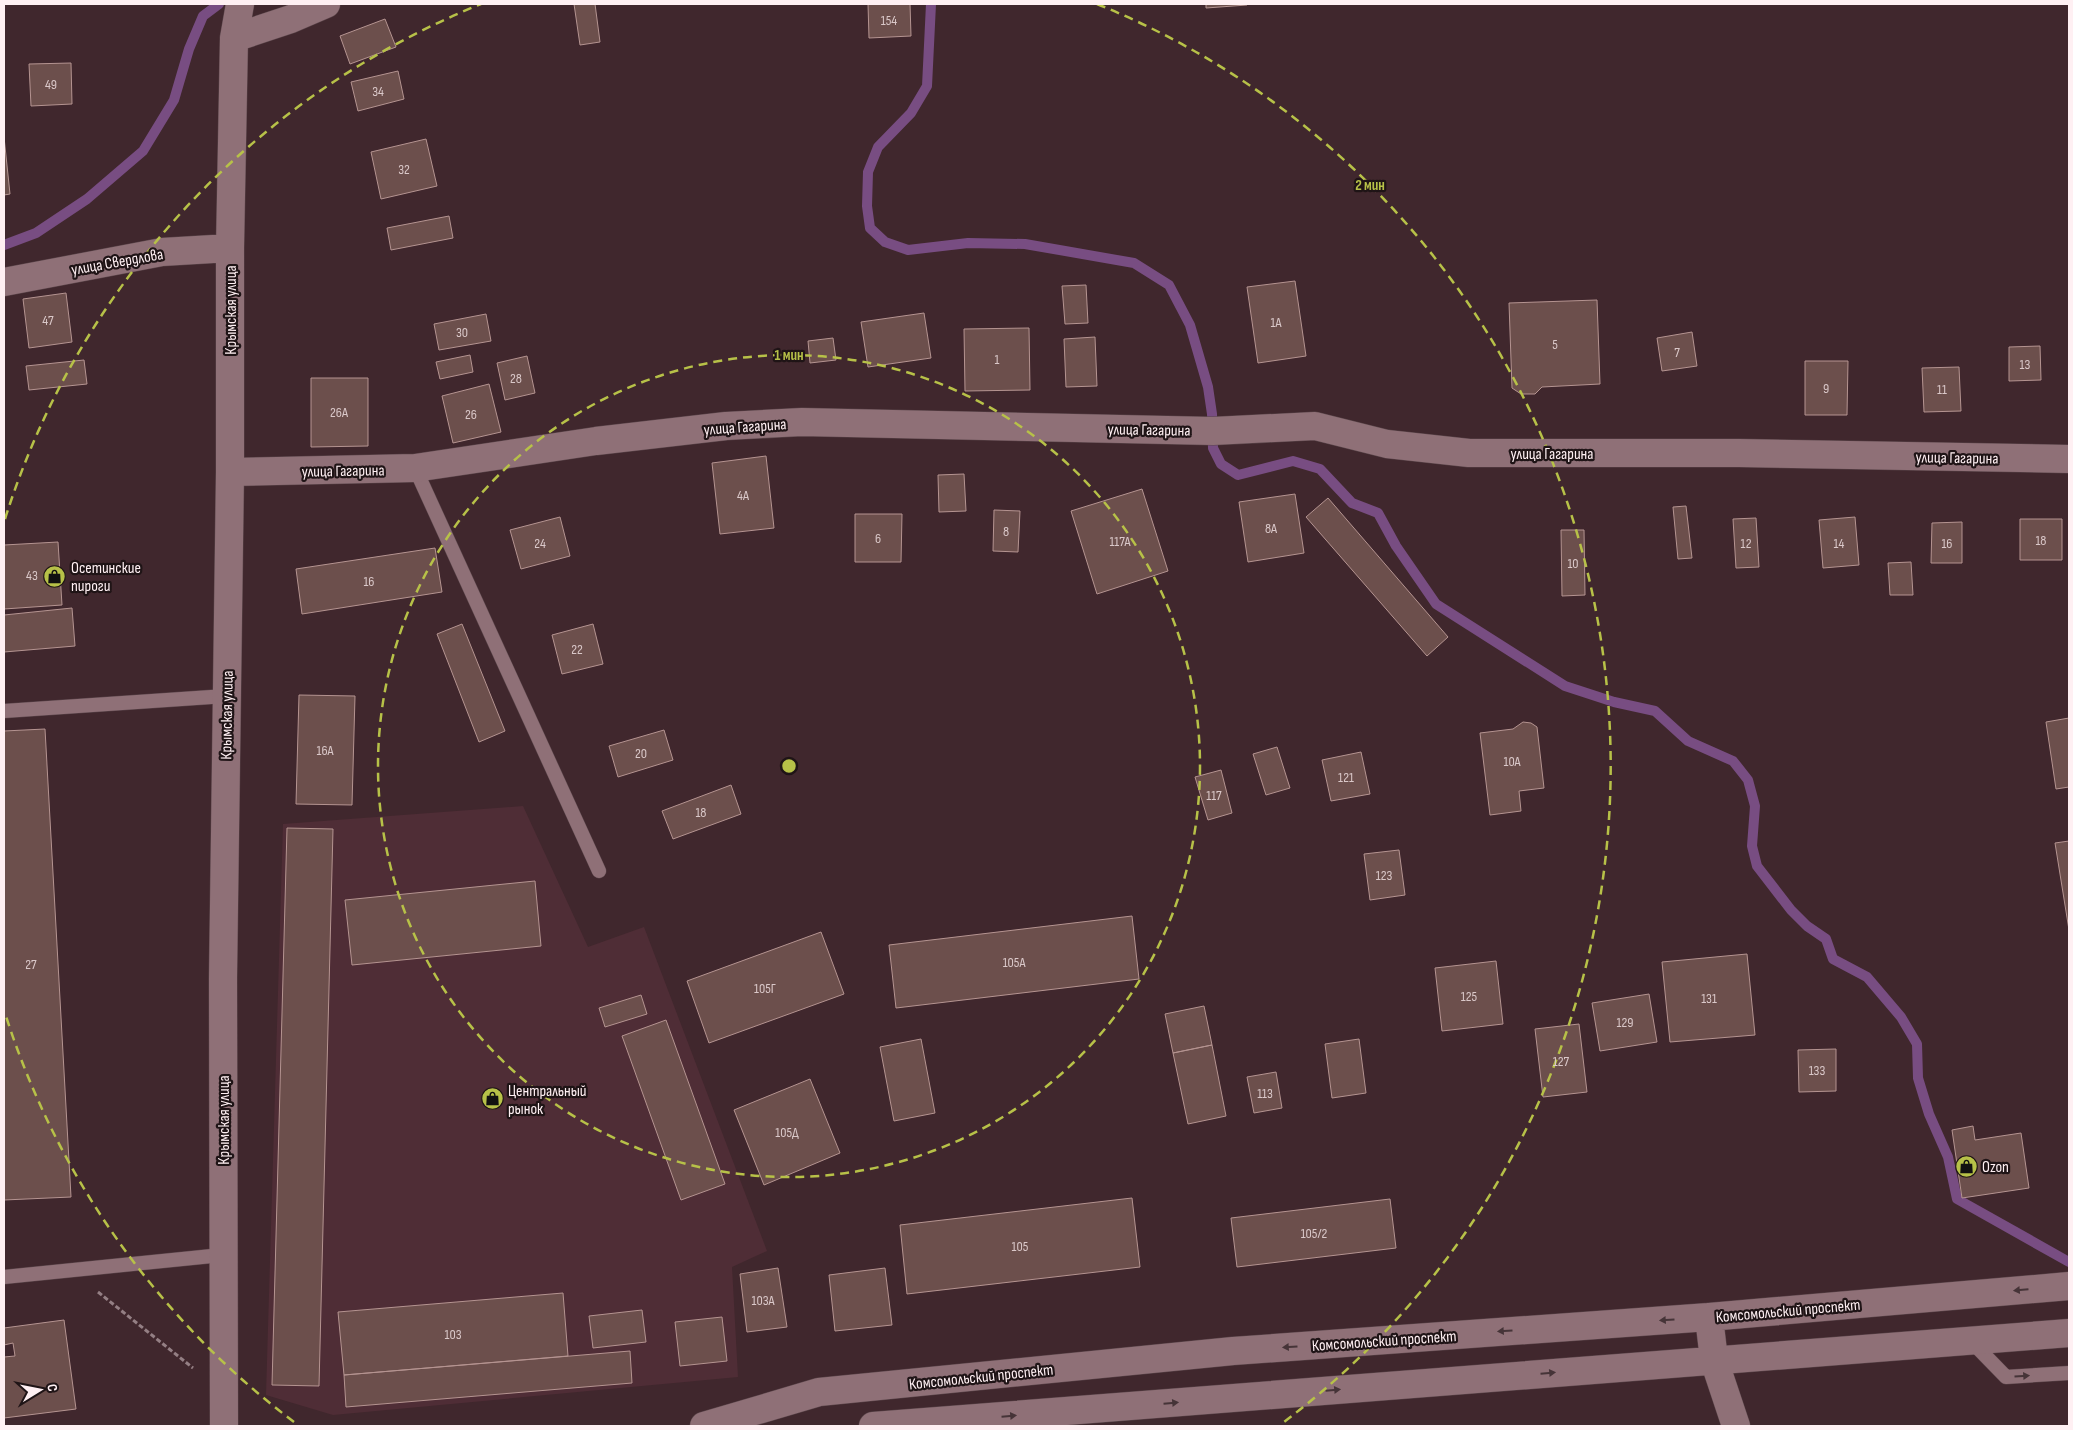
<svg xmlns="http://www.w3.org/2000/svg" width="2073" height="1430" font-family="'Sofia Sans Condensed',sans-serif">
<rect width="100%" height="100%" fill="#40272d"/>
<path fill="#4f2d36" d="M523,806L588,947L644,927L767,1251L732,1267L738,1377L333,1415L266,1395L283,824Z"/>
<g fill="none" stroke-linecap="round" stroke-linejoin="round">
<path stroke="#784d82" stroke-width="10" d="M931,4L927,86L911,113L878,147L868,172L867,206L870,228L885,242L908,250L968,243L1025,244L1134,263L1169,285L1190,325L1208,387L1212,414L1213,448L1221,464L1238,475L1293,461L1320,469L1352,503L1378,513L1396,546L1436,604L1565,686L1614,702L1655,711L1688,741L1733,761L1748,780L1755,806L1752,846L1757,866L1791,910L1807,926L1826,939L1833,959L1867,977L1901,1017L1917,1044L1918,1078L1929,1114L1948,1157L1957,1199L2069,1262
M4,245L36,233L87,199L143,151L174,100L189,49L203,16L219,4"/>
</g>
<path fill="#6c4f4c" stroke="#b59491" d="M574,4H595L600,42L580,45Z
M868,4H910L911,36L869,38Z
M1206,4H1246L1247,5L1206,8Z
M385,19L396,47L350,64L340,36Z
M71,63L72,104L31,106L29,64Z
M398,71L404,99L358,111L351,82Z
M4,137L10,194L4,195Z
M426,139L437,186L381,199L371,152Z
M449,216L453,238L391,250L387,228Z
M1295,281L1306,356L1258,363L1247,287Z
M1086,285L1088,323L1065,324L1062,286Z
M66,293L72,342L29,348L23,299Z
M1597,300L1600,384L1542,387L1535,394H1521L1512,388L1509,303Z
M924,313L931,358L868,367L861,322Z
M486,314L491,341L439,350L434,324Z
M1029,328L1030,390L965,391L964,329Z
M1692,332L1697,366L1662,371L1657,338Z
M1095,337L1097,386L1066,387L1064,339Z
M833,338L836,360L810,363L808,341Z
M2040,346L2041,380L2009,381V347Z
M470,355L473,372L440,379L436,362Z
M527,356L535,393L505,400L497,363Z
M84,360L87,384L29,390L26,366Z
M1805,361H1848L1847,415H1805Z
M1959,367L1961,411L1924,412L1922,368Z
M311,378H368V446L311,447Z
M489,384L501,432L453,443L442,396Z
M766,456L774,528L720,534L712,463Z
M964,474L966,511L939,512L938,475Z
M1142,489L1168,571L1097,594L1071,511Z
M1295,494L1304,553L1248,562L1239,502Z
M1328,498L1448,637L1427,656L1306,517Z
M1686,506L1692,558L1678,559L1673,507Z
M994,510L1020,511L1018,552L993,551Z
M855,514H902L901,562H855Z
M560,517L570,556L521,569L510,530Z
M1855,517L1859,565L1823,568L1819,520Z
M1756,518L1759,567L1736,568L1733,519Z
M2020,519H2062V560H2020Z
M1962,522V563H1931L1932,523Z
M1561,530H1584L1585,595L1562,596Z
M58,542L62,605L4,609V545Z
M435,548L442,592L302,614L296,569Z
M1911,562L1913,595H1890L1888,563Z
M72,608L75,646L4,652V615Z
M462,624L505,731L479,742L437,634Z
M593,624L603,664L562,674L552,635Z
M299,695L355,696L352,805L296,804Z
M2069,718V787L2056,789L2046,722Z
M1523,722L1531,723L1537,727L1544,788L1519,791L1521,811L1490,815L1480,733L1513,729Z
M45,729L71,1197L4,1200V731Z
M664,730L673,760L618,777L609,746Z
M1277,747L1290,788L1266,795L1253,754Z
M1361,752L1370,794L1331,801L1322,760Z
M1221,770L1232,813L1208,820L1195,777Z
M731,785L741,814L673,839L662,811Z
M287,828L333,829L319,1386L272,1385Z
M2069,841V930L2055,843Z
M1399,850L1405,895L1370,900L1364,854Z
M535,881L541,946L352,965L345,900Z
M1132,916L1139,979L896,1008L889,945Z
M821,932L844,994L709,1043L687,981Z
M1747,954L1755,1035L1670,1042L1662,962Z
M1496,961L1503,1024L1442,1031L1435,968Z
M1649,994L1657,1042L1600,1051L1592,1003Z
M641,995L647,1014L605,1027L599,1008Z
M1204,1006L1212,1045L1173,1053L1165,1014Z
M666,1020L725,1184L681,1200L622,1036Z
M1579,1024L1587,1092L1543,1097L1535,1029Z
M921,1039L935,1113L894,1121L880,1047Z
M1359,1039L1366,1093L1332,1098L1325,1044Z
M1212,1045L1226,1116L1188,1124L1173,1053Z
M1836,1049V1091L1799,1092L1798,1050Z
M1276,1072L1282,1108L1254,1113L1247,1077Z
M810,1079L840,1153L764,1185L734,1110Z
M1973,1126L1975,1140L2021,1133L2029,1188L1962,1198L1952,1130Z
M1132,1198L1140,1267L907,1294L900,1225Z
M1390,1199L1396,1248L1237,1267L1231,1218Z
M778,1268L787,1327L747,1332L740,1274Z
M885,1268L892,1325L835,1331L829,1275Z
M563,1293L568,1356L344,1375L338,1312Z
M642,1310L646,1342L593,1348L589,1316Z
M722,1317L727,1361L680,1366L675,1322Z
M64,1320L76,1409L4,1418V1357L15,1356L13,1343L4,1345V1328Z
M630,1351L632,1383L346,1407L344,1375Z"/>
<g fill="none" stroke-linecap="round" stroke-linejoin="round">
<defs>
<path id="service" d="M415,468L599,871
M4,711L226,696
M4,1277L222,1255
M1971,1341L2006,1377L2069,1373"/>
<path id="minor" d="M234,38L291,19L326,4
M4,282L162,252L230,248
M230,472L415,468L596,441L726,426L802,422L1213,431L1315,426L1387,444L1469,453H1739L2069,459
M1709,1317L1714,1360L1736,1426
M224,1426L223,978L230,472V248L234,38L240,4
M704,1426L819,1392L1233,1351L1709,1317L2069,1286
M873,1426L2069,1333"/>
</defs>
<use href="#service" stroke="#5a454a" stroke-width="15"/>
<use href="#minor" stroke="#5a454a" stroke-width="29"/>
<path stroke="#947f84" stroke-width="3" stroke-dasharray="5 2.5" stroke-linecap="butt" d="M98,1292L193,1368"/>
<use href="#service" stroke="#8f7077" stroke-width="14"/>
<use href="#minor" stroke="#8f7077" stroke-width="28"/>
</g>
<defs><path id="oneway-solid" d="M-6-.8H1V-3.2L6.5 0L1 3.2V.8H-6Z" transform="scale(1.25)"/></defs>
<g fill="#463438">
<use href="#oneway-solid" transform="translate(2021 1290) rotate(175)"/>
<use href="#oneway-solid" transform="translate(1667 1320) rotate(176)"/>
<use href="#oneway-solid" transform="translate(1505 1331) rotate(176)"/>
<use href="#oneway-solid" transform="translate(1290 1347) rotate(176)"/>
<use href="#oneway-solid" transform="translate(1548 1373) rotate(-5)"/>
<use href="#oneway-solid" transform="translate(2022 1376) rotate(-4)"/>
<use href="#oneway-solid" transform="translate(1333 1390) rotate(-5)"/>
<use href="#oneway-solid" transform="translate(1171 1403) rotate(-5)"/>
<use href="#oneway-solid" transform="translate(1009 1416) rotate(-5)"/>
</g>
<g fill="none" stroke="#b7c148" stroke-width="2.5" stroke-dasharray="9 6">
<circle cx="789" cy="766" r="411"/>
<path d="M294 1422A822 822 0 0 1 5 1013M5 519A822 822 0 0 1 481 4M1097 4A822 822 0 0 1 1284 1422"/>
</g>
<defs>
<symbol id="shop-disc" viewBox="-11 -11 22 22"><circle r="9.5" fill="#b7c148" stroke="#1f1416"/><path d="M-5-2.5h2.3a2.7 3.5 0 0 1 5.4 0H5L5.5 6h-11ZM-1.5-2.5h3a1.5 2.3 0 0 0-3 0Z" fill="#111"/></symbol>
</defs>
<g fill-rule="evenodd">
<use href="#shop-disc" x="42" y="564" width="25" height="25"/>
<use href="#shop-disc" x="480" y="1086" width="25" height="25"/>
<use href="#shop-disc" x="1954" y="1154" width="25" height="25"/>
</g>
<g text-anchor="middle" stroke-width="4.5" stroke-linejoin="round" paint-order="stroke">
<g font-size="14" fill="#dac8c9">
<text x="889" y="25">154</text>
<text x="51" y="89">49</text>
<text x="378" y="96">34</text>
<text x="404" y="174">32</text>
<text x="48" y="325">47</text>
<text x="1276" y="327">1А</text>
<text x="462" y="337">30</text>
<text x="1555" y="349">5</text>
<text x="1677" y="357">7</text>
<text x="997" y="364">1</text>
<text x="2025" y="369">13</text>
<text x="516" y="383">28</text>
<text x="1826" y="393">9</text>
<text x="1942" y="394">11</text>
<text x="339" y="417">26А</text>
<text x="471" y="419">26</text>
<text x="743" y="500">4А</text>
<text x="1271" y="533">8А</text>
<text x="1006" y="536">8</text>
<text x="878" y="543">6</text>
<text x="2041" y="545">18</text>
<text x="1120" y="546">117А</text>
<text x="540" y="548">24</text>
<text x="1746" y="548">12</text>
<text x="1839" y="548">14</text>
<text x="1947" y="548">16</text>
<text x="1573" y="568">10</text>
<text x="32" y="580">43</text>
<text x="369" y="586">16</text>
<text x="577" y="654">22</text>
<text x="325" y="755">16А</text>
<text x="641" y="758">20</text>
<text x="1512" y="766">10А</text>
<text x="1346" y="782">121</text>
<text x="1214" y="800">117</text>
<text x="701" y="817">18</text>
<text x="1384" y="880">123</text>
<text x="1014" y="967">105А</text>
<text x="31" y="969">27</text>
<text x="765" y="993">105Г</text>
<text x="1469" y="1001">125</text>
<text x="1709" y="1003">131</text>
<text x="1625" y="1027">129</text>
<text x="1561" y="1066">127</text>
<text x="1817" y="1075">133</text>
<text x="1265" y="1098">113</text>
<text x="787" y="1137">105Д</text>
<text x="1314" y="1238">105/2</text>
<text x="1020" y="1251">105</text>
<text x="763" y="1305">103А</text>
<text x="453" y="1339">103</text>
</g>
<g font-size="16" fill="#fff0f3" stroke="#1f1416">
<text transform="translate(117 261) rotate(-10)" y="6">улица Свердлова</text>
<text transform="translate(230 310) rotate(-90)" y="6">Крымская улица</text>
<text transform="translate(745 426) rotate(-4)" y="6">улица Гагарина</text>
<text transform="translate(1149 429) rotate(1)" y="6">улица Гагарина</text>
<text x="1552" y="459">улица Гагарина</text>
<text transform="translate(1957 457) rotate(1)" y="6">улица Гагарина</text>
<text transform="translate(343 470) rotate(-1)" y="6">улица Гагарина</text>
<text transform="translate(226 715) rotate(-89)" y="6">Крымская улица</text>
<text transform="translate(223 1120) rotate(-90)" y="6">Крымская улица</text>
<text transform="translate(1788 1310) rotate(-5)" y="6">Комсомольский проспект</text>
<text transform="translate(1384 1340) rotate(-4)" y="6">Комсомольский проспект</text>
<text transform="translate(981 1376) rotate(-6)" y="6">Комсомольский проспект</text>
</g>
<g font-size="16" fill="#fff0f3" stroke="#1f1416" text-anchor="start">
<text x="71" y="573">Осетинские<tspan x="71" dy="18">пироги</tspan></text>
<text x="508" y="1096">Центральный<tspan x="508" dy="18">рынок</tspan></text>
<text x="1982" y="1172">Ozon</text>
</g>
</g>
<circle cx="789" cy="766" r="8" fill="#b7c148" stroke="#1f1416" stroke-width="2.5"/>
<g font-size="15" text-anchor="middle" font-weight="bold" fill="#b7c148" stroke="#1f1416" stroke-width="4.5" stroke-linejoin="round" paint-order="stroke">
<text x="1370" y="190">2 мин</text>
<text x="789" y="360">1 мин</text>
</g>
<rect width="2073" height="1430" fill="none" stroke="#fff0f3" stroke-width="10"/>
<g transform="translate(40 1390) rotate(80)" stroke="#1f1416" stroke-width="4" paint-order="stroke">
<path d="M0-4L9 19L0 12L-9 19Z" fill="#fff0f3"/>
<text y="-8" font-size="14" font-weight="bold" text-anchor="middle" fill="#fff0f3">С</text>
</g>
</svg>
